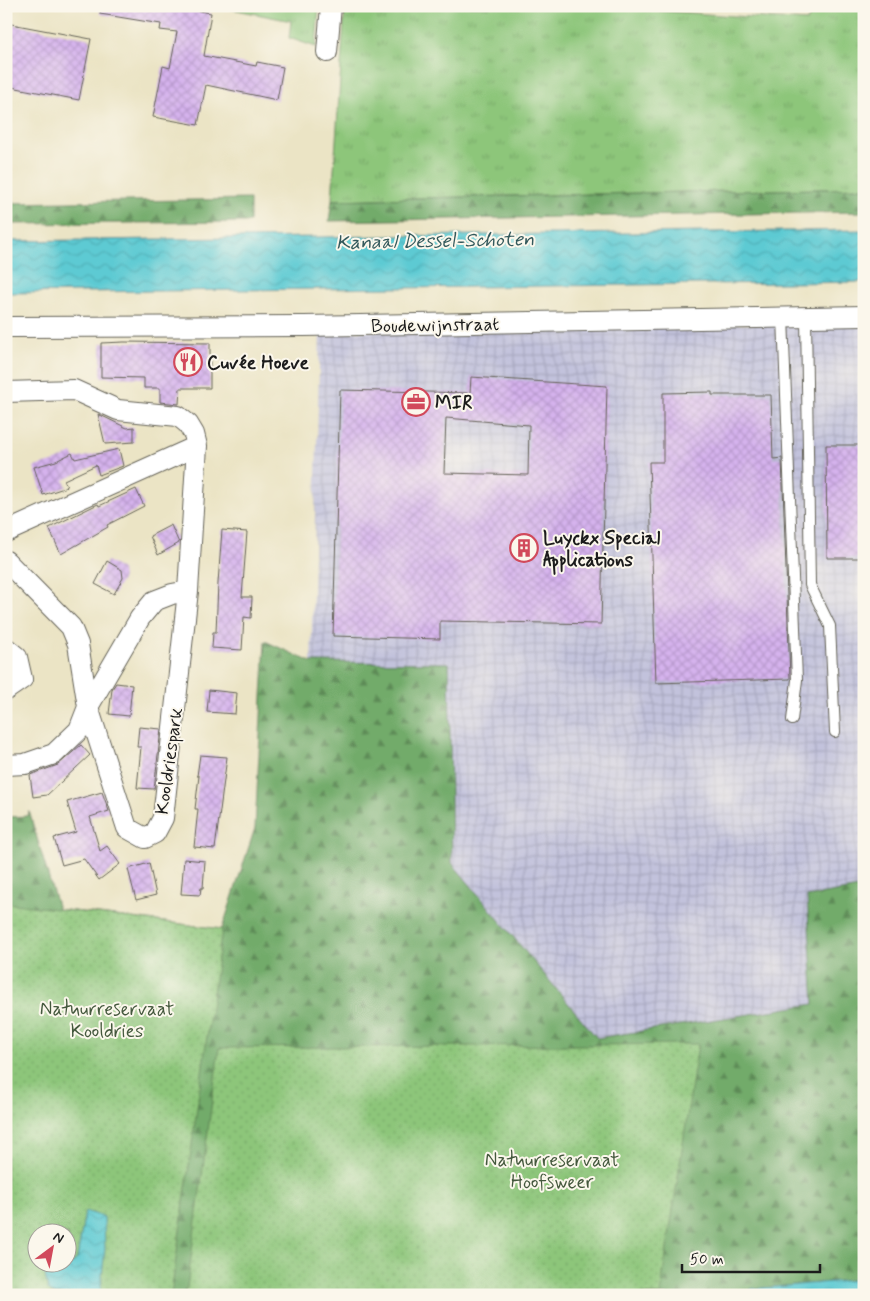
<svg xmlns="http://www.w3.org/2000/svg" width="870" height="1301" font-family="Mynerve,sans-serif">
<defs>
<pattern id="industrial-grid" width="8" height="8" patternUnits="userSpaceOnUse" patternTransform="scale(1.25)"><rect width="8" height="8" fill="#c2c2dc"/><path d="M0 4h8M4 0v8" fill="none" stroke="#a6a6bc"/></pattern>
<pattern id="grass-tufts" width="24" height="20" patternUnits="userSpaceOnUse" patternTransform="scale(1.25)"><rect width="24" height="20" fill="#8dc67a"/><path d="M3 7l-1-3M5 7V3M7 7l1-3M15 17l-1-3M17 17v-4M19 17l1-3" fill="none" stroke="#79aa69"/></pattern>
<pattern id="forest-firs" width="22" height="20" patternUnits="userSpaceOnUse" patternTransform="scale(1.25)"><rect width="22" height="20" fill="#72ab6a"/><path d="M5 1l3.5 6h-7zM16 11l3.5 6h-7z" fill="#5d8a56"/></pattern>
<pattern id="park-dots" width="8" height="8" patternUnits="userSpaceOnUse" patternTransform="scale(1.25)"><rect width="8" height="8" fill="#8dc67a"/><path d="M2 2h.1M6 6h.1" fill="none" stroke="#79aa69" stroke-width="1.8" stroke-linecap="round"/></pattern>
<pattern id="water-waves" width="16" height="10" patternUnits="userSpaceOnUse" patternTransform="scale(1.25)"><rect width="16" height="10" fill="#5dcad3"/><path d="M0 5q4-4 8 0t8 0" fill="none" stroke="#50adb5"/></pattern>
<pattern id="building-cross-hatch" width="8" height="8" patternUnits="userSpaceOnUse" patternTransform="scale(1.25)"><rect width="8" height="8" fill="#d5b2ed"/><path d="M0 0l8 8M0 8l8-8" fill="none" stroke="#b698cb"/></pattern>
</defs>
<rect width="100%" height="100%" fill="#fbf7ec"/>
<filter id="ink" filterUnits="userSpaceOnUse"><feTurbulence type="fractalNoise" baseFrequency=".02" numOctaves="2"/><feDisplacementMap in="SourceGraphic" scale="10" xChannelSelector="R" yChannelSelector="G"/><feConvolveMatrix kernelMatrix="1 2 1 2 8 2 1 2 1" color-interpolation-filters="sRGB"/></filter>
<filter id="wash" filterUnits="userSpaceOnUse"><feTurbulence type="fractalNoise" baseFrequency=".0096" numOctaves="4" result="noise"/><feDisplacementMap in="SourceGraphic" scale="20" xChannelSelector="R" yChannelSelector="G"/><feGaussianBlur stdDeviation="1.12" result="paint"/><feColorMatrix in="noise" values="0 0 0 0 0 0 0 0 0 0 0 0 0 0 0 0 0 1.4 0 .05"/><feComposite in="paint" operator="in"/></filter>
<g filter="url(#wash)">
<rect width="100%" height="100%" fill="#ebe4c5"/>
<path fill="url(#industrial-grid)" d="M864,322V887L807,897L815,1004L597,1038L452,863L449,663L311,662L320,332Z"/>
<path fill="url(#grass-tufts)" stroke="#54714b" d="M217,6H319L316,47L289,38L291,21Z
M345,6H588L808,21L813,6H864V188L332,200Z"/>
<path fill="url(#forest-firs)" stroke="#476443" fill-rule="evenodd" d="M864,188V212L329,221L332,200Z
M250,199V222L6,224V203Z
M265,641L311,662L449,663L452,863L597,1038L814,1004L807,897L864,887V1279L751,1289V1295H6V817L28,816L29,811L58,909L222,929L255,828ZM38,1234H68V1264H38Z"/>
<path fill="url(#park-dots)" stroke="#54714b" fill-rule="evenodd" d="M6,903L222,929L171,1295H6ZM38,1234H68V1264H38Z
M698,1044L660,1295H186L219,1048Z"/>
<path fill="url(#water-waves)" stroke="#3c7378" d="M864,230V282L6,293V241Z
M85,1211L104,1217L105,1249L100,1295H56L48,1290L45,1275L61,1273L77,1259Z
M864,1279V1295H751V1289Z"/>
<g id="blocks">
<path fill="url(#building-cross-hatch)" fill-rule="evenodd" d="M101,6H171L211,13L204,56L256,66L257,62L283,67L277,100L206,85L198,125L153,117L163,66L170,68L177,32L160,30L161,24L100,14Z
M6,23L91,39L79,100L6,86Z
M124,342L210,343V388H180L179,404L160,402V388H144V378L101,377V343Z
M471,377L607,386L601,624L440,621V639L333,636L340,390L470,393ZM446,418L529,425L528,475L444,473Z
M712,392V395H771L773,459L782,458L790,679L656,683L649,462H663V393Z
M98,414L127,428L134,427V442L105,444Z
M826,445H864V558H827Z
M119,449L123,466L99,475L96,465L64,480L67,487L43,495L34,467L56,461L72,453L75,459Z
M136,489L144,506L107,525L108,527L61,554L49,528L98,504L99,506Z
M171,525L179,543L158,555L150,536Z
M222,530L247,532L242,597H252L251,618L244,617L242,650L212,648L213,632H216L218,583Z
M107,561L122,570L123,578L114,594L95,584Z
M116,683L132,685L129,716L109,714L112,689Z
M209,690L237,693L235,714L207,712Z
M139,727L161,729L154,789L137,788L141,747H137Z
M81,745L90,755L47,795L33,797L30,775L58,765Z
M200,755L227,757L215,849L194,847L198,809H195L199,776H197Z
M102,792L109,811L90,817L100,851L107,846L120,864L99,880L84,859L62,865L54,838L76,832L67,802Z
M184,859L205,861L203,888H201L200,895L181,894Z
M149,863L156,895L136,900L128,869Z"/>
</g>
</g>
<g filter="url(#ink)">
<use href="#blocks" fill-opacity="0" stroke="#646257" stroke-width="1"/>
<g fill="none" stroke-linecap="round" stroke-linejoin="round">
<defs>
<path id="service" d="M783,317L797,680L792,720
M806,317L810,585L830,626L835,732"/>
<path id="minor" d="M327,52L331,6
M6,327L304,326L864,316
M6,392L74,390L118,410L178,416L188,424L194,434L197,446L188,591L163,818L155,833L145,838L127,828L88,707L78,644L71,627L6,561
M6,532L197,446
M6,648L17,657L22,679L6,690
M6,765L25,764L54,754L79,730L88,707L140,618L154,601L172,594L188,591"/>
</defs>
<use href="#service" stroke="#646257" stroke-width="12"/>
<use href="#minor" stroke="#646257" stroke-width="22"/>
<use href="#service" stroke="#fff" stroke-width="10"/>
<use href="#minor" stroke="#fff" stroke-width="20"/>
</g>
</g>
<defs>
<symbol id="restaurant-ring" viewBox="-11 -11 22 22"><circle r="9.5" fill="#fbf7ec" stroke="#d1495b" stroke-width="1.5"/><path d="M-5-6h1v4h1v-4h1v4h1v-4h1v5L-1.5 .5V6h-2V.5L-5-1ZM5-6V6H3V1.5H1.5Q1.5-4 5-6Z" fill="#d1495b"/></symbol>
<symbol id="office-ring" viewBox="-11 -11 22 22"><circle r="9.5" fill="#fbf7ec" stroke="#d1495b" stroke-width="1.5"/><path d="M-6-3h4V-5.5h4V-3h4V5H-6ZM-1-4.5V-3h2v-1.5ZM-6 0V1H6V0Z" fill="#d1495b"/></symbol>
<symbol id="building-ring" viewBox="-11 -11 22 22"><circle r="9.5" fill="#fbf7ec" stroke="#d1495b" stroke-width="1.5"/><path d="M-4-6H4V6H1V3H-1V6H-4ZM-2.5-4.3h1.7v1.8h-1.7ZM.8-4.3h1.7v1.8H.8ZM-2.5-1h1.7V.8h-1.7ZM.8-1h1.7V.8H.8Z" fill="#d1495b"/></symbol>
</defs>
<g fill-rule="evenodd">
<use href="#restaurant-ring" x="172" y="346" width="32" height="32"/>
<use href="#office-ring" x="400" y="386" width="32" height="32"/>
<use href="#building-ring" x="508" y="532" width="32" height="32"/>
</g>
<g text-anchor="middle" stroke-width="4" stroke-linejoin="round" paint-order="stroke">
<g font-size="19" fill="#1c1c1c" stroke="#fbf7ec">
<text transform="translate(435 324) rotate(-1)" y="7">Boudewijnstraat</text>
<text transform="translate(168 761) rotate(-82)" y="7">Kooldriespark</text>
</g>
<g font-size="19" font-weight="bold" fill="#1c1c1c" stroke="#fbf7ec" text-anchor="start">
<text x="207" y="369">Cuvée Hoeve</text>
<text x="435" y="409">MIR</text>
<text x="543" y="544">Luyckx Special<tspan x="543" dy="22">Applications</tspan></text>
</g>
<g font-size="19" fill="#44583d" stroke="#fbf7ec">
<text x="107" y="1015">Natuurreservaat<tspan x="107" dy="22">Kooldries</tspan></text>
<text x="552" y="1166">Natuurreservaat<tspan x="552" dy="22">Hoofsweer</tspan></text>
</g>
<g font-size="20" font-style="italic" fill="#33595c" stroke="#fbf7ec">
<text transform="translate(435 240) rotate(-1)" y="7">Kanaal Dessel-Schoten</text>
</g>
</g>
<rect width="870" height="1301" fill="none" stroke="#fbf7ec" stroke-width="25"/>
<g transform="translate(52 1248) rotate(32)"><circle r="24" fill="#fbf7ec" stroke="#a29f99"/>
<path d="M0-4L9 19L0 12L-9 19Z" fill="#d1495b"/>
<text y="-8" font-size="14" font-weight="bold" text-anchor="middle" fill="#1c1c1c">N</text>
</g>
<path d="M682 1264v8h138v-8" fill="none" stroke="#1c1c1c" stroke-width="2.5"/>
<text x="690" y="1264" font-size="15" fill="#1c1c1c" stroke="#fbf7ec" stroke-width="4" paint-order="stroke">50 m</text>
</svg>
